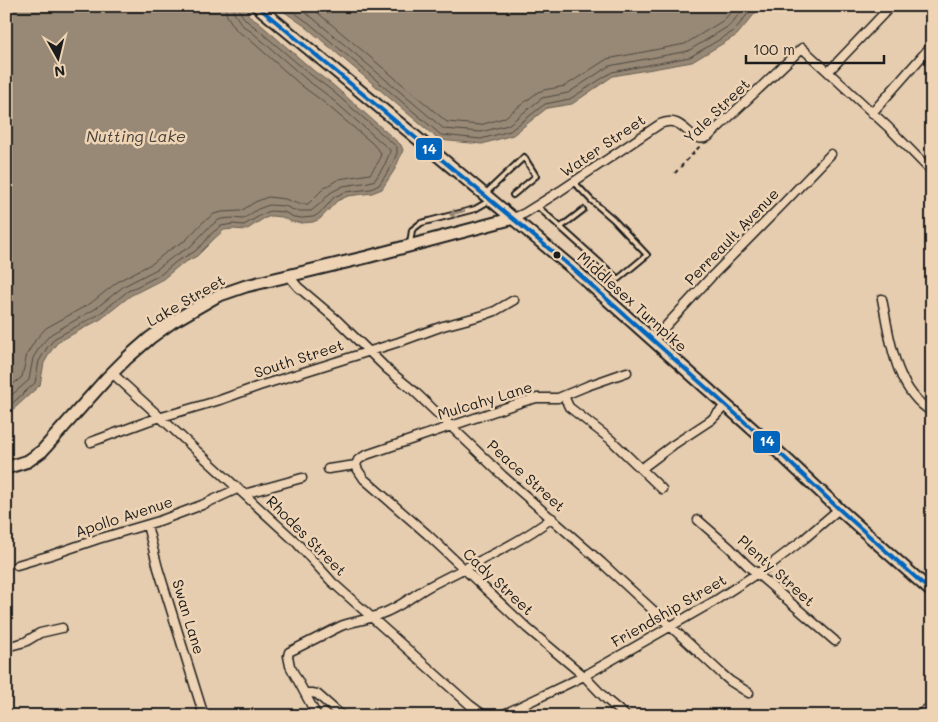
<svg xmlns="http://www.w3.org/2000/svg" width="938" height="722" font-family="Mali,sans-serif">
<rect width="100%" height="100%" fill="#e6cdaf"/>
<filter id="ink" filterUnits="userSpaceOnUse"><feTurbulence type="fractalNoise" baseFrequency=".02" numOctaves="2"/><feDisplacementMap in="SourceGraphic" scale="10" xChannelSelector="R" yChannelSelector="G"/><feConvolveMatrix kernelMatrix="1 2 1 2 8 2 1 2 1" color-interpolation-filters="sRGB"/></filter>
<g filter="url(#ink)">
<path fill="#988976" stroke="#665d52" d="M6,6H243L250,17L259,23L314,71L333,85L401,145L403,150L395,169L382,189L372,193L348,196L337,201L320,219L313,222L302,223L292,222L282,217L271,216L263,219L246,230L233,229L224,230L215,238L197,256L180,265L163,279L130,296L101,319L58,342L51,351L44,363L40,385L6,416Z
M276,6H783L757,11L737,35L692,62L613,76L572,104L547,108L513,135L482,144L439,140L306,27Z"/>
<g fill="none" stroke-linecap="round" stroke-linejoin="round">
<path stroke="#4e4840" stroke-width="1" d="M285,6L309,23L441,135L481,139L510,131L545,104L570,99L612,72L690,57L734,31L754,6
M296,6L314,19L444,129L481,132L508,125L542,98L568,93L609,66L688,51L729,26L746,6
M309,6L318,13L447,122L480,125L504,118L538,92L544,90L565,86L607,59L685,44L724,20L736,6
M6,390L22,377L27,354L36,339L46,328L91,303L120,280L153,263L169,250L186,240L202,223L214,214L222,212L241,211L255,202L268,197L285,199L298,204H308L325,187L339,179L370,174L379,161L381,153L372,143L321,100L302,86L248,38L237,31L227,16L225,6
M6,400L29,380L33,358L41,345L51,334L95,309L124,286L157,269L174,256L190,247L207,229L217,221L221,219L232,218L243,219L258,209L269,205L285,206L296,211H311L321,203L330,193L343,186L369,182L375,180L385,164L390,152V150L326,94L307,80L253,33L242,25L234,13L233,6
M6,409L35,383L39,361L47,348L55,338L98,315L128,291L160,275L177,261L194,252L204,243L211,234L221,226L233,224L244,225L261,215L270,211L284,212L294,217L302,218L313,217L317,215L326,207L334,197L345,192L371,189L379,185L391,167L397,153V147L330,89L311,75L256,28C248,22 240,17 239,6"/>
<defs>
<path id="lane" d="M486,193L524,157L536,176L513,195
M537,206L618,279L647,255L613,219L591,200L574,182
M561,227L583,210
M410,244L412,230L421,223L475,209L489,201"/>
<path id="street" d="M828,72L891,6
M872,113L932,45
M514,218L525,213L560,191L660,124C685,113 689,146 708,137L802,48L888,127L932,172
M289,276L298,287L337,320L387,369L414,391L503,476L602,563L722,674L730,681L749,693
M882,299C890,338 894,389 932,412
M653,340L711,277L782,205L831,154
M112,373L296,542L332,582L470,705L485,716
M564,396L569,407L610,439L662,489
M91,442L148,421L220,400L259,386L399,342L443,326L484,315L495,311L514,300
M356,465L358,470L364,479L427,534L527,628L584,676L607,700L626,716
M356,465L358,460L366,455L522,402L537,398H558L587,386L627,372
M328,469L356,465
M641,469L673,445L711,420L725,406
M244,494L302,478
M698,520L730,548L747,565L835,641
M147,525L158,568L204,716
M17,565L51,555L98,539L159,521L202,505L237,489
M6,647L25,642L40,633L62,628
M306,693H312L317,694L342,716
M317,716L290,666L288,656L289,652L341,626C354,621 368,620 381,614C399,608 412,596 428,587C469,565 514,547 552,518
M500,716L584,676L713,602L770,565L804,539L839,509
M918,716L932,705"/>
<path id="secondary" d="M257,6L417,138L571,267L785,458L839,509L932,592
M6,468L28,461L42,451L107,378L127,358L150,338L172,322L217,296L246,286L367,257L514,218"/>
</defs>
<use href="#lane" stroke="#1c1c1c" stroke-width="8"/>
<use href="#street" stroke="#1c1c1c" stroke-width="11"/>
<use href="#secondary" stroke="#1c1c1c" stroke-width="15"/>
<path stroke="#1c1c1c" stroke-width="2" stroke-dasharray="4 4" stroke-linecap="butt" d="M675,173L700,146"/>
<use href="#lane" stroke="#eed4b5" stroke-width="4"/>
<use href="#street" stroke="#eed4b5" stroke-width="8"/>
<use href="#secondary" stroke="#eed4b5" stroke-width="11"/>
<defs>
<path id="bus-1" d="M257,6L571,267L785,458L839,509L932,592"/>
</defs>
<use href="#bus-1" stroke="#eed4b5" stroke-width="8"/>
<use href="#bus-1" stroke="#0065bd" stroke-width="4"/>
</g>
<defs><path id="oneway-shaft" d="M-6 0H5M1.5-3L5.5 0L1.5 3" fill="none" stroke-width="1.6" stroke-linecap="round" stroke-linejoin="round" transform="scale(1.25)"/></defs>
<use stroke="#908170" href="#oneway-shaft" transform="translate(457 213) rotate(165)"/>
</g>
<circle fill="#1c1c1c" stroke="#eed4b5" stroke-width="2" cx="557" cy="255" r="4.5"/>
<g text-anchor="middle" stroke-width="5" stroke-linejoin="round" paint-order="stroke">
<g font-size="15" fill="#1c1c1c" stroke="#eed4b5">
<text transform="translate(717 111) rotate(-44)" y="5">Yale Street</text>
<text transform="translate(603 146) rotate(-34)" y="5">Water Street</text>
<text transform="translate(732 237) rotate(-46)" y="5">Perreault Avenue</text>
<text transform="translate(186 301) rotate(-30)" y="5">Lake Street</text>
<text transform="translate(632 302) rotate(42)" y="5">Middlesex Turnpike</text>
<text transform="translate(299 359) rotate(-18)" y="5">South Street</text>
<text transform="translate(485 401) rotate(-17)" y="5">Mulcahy Lane</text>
<text transform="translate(526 476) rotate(42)" y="5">Peace Street</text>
<text transform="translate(124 517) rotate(-18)" y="5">Apollo Avenue</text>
<text transform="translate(306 536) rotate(45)" y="5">Rhodes Street</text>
<text transform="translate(776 571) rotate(42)" y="5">Plenty Street</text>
<text transform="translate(498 582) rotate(43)" y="5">Cady Street</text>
<text transform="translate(669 611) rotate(-30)" y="5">Friendship Street</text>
<text transform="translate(188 617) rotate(73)" y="5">Swan Lane</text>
</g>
<g font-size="16" font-style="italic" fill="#47423c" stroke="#eed4b5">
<text x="136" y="142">Nutting Lake</text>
</g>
</g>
<g stroke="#eed4b5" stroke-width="2">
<rect x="415" y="137" width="28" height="24" rx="5" fill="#0065bd"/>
<rect x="752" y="430" width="29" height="24" rx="5" fill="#0065bd"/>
</g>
<g font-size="14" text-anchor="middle" font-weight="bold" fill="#fff">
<text x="429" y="154">14</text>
<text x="767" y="446">14</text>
</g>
<rect width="938" height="722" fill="none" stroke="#eed4b5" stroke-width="25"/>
<rect x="12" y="12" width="913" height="697" fill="none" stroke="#1c1c1c" stroke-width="2" filter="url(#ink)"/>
<g transform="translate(58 58) rotate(172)" stroke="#eed4b5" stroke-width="4" paint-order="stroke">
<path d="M0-4L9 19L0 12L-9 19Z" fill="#1c1c1c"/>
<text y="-8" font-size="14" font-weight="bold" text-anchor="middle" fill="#1c1c1c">N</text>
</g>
<path d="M746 55v8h138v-8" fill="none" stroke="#1c1c1c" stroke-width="2.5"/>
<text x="753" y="55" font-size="15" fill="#1c1c1c" stroke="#eed4b5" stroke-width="4" paint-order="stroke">100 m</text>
</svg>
